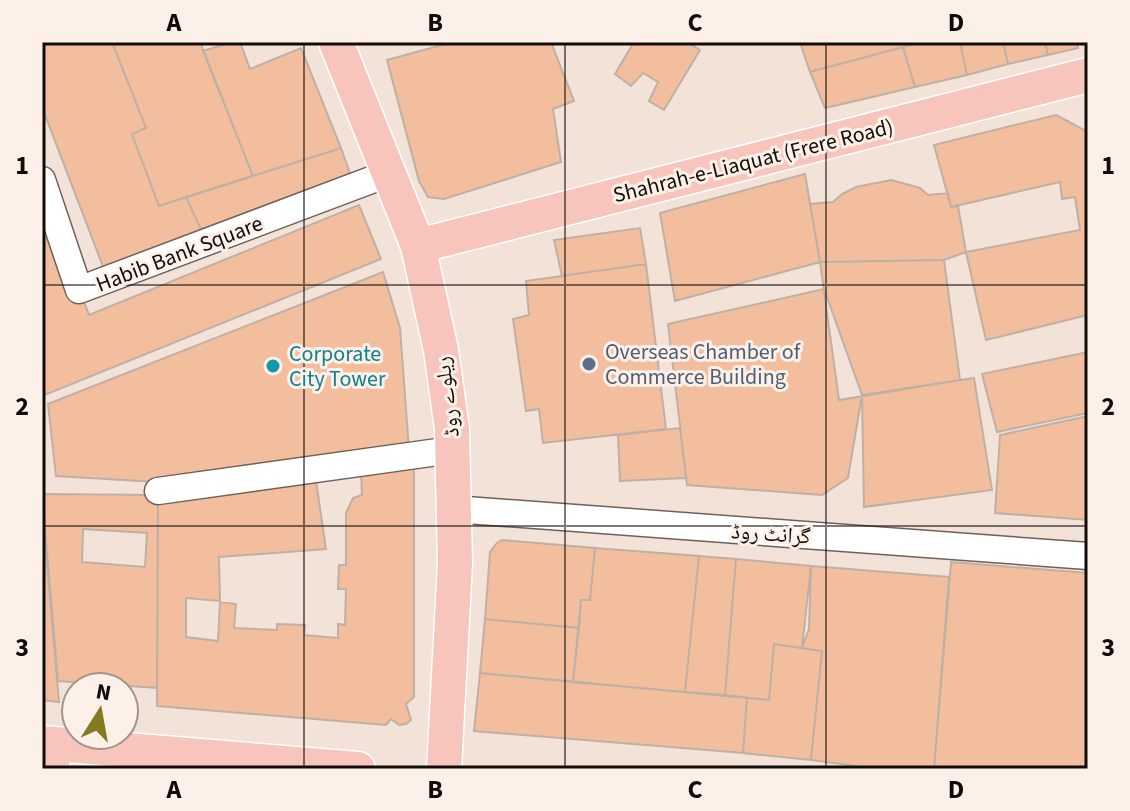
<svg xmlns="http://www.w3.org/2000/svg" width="1130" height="811" font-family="'Source Sans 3','Noto Naskh Arabic',sans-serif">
<rect width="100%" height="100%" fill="#f2e2d8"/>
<path fill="#f2be9e" stroke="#bfb0a6" stroke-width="2" fill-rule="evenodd" d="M42,42H112L146,128L132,134L159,206L186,197L205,238L107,277L42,107Z
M112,42H200L253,176L159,206L132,134L146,128Z
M232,42H240L250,69L301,48L341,148L253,176L203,51Z
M453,42H551L574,101L553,109L561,162L444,199L428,197L419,181L387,60Z
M634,42H687L700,50L664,110L649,101L658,82L643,73L631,86L615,74Z
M800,42H918V43L810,72Z
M960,42L967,75L915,87L903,47L918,42Z
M960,42H1003L1008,64L967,75Z
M1003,42H1045L1048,55L1008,64Z
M1045,42H1077L1078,48L1048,55Z
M903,47L915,87L825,108L810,72Z
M1056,115L1088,132V315L986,340L966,252L1080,230L1075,197L1062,199L1060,182L951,207L934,145Z
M341,148L353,182L205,238L186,197Z
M805,174L820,262L675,301L660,213Z
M891,180L920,188L928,195L948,193L951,207L958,206L966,252L944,260L820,262L810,204L833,202L842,194L856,187Z
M42,188L89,315L359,205L381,259L42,396Z
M640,228L646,264L562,276L554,240Z
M944,260L960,380L839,400L820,262Z
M646,264L666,429L543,443L539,409L526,411L513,319L529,315L526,281Z
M383,272L400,328L409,450L173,483L56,476L48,404Z
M824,289L862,395L848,478L822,495L687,485L668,324Z
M1088,352V413L997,432L982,374Z
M974,378L992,490L864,507L862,395Z
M1088,416V520L995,513L1000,435Z
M680,428L686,478L620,481L618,435Z
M414,464V697L406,704L411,720L406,724L399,725L391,719L386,725L157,706L158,495L316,481L326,549L219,557L220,601L186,598V637L218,641L220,602L236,604L234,628L277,630V624L305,625L304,635L338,638V624L345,625L346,589H338L339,565H346V513L353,498L362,495L361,471Z
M42,494L158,495L157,688L58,681ZM83,529L147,533L145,567L82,562Z
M42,539H45L59,702L42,700Z
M502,540L595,548L590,600H581L579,628L485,619L490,552L497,543Z
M595,548L699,556L685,692L573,682L581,600H590Z
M699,556L736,559L725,695L685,692Z
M736,559L811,566L802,648L774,644L769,700L725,695Z
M951,562L1088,573V769H934Z
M811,566L949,577L934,769H878L811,760L822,651L802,648L809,629Z
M485,619L579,628L573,682L480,673Z
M774,644L822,651L811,760L743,753L747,698L769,700Z
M480,673L747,698L743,753L474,731Z"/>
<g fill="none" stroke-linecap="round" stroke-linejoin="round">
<defs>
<path id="minor" d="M42,180L79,290L387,174
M158,491L452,450
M453,509L1088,556"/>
<path id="major" d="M336,42L418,246L441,350L452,429L455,563L444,769
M418,246L1088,75
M42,743L358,769
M42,768L53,769"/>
</defs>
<use href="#minor" stroke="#6f6159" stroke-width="29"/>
<use href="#major" stroke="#fff" stroke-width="37"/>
<use href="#minor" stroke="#fff" stroke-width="26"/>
<use href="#major" stroke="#f8c5bd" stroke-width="34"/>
</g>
<path fill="none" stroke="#120c09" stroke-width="2" stroke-opacity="0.55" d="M304,42V769M565,42V769M826,42V769M42,285H1088M42,526H1088"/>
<circle fill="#5c6f8a" stroke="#fdf0e8" stroke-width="3" cx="589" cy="364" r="8"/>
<circle fill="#0f9aa8" stroke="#fdf0e8" stroke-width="3" cx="273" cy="366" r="8"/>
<g text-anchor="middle" stroke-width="6" stroke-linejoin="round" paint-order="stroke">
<g font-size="22" fill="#120c09" stroke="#fdf0e8">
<text transform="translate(753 160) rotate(-14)" y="8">Shahrah-e-Liaquat (Frere Road)</text>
<text transform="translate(179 253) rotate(-21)" y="8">Habib Bank Square</text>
<text transform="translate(446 397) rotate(-97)" y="8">ریلوے روڈ</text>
<text transform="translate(771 533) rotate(4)" y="8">گرانٹ روڈ</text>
</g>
<g font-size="22" fill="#4e5e75" stroke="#fdf0e8" text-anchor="start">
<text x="605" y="359">Overseas Chamber of<tspan x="605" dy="25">Commerce Building</tspan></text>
</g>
<g font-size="22" fill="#0d838f" stroke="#fdf0e8" text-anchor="start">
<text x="289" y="361">Corporate<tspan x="289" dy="25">City Tower</tspan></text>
</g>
</g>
<rect width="1130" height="811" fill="none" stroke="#fdf0e8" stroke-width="88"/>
<g transform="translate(100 711) rotate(11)"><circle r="38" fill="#fdf0e8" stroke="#9f958f" stroke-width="2"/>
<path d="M0-6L14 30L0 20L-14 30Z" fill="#847b21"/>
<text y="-12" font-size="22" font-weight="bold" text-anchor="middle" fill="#120c09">N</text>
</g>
<rect x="44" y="44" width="1042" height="723" fill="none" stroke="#120c09" stroke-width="3"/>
<g font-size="26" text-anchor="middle" font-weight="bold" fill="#120c09">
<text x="174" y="31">A</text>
<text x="435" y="31">B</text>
<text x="695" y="31">C</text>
<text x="956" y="31">D</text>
<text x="22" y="174">1</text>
<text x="1108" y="174">1</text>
<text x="22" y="415">2</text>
<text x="1108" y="415">2</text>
<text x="22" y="656">3</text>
<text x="1108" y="656">3</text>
<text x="174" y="798">A</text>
<text x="435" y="798">B</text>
<text x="695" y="798">C</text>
<text x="956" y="798">D</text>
</g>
</svg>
